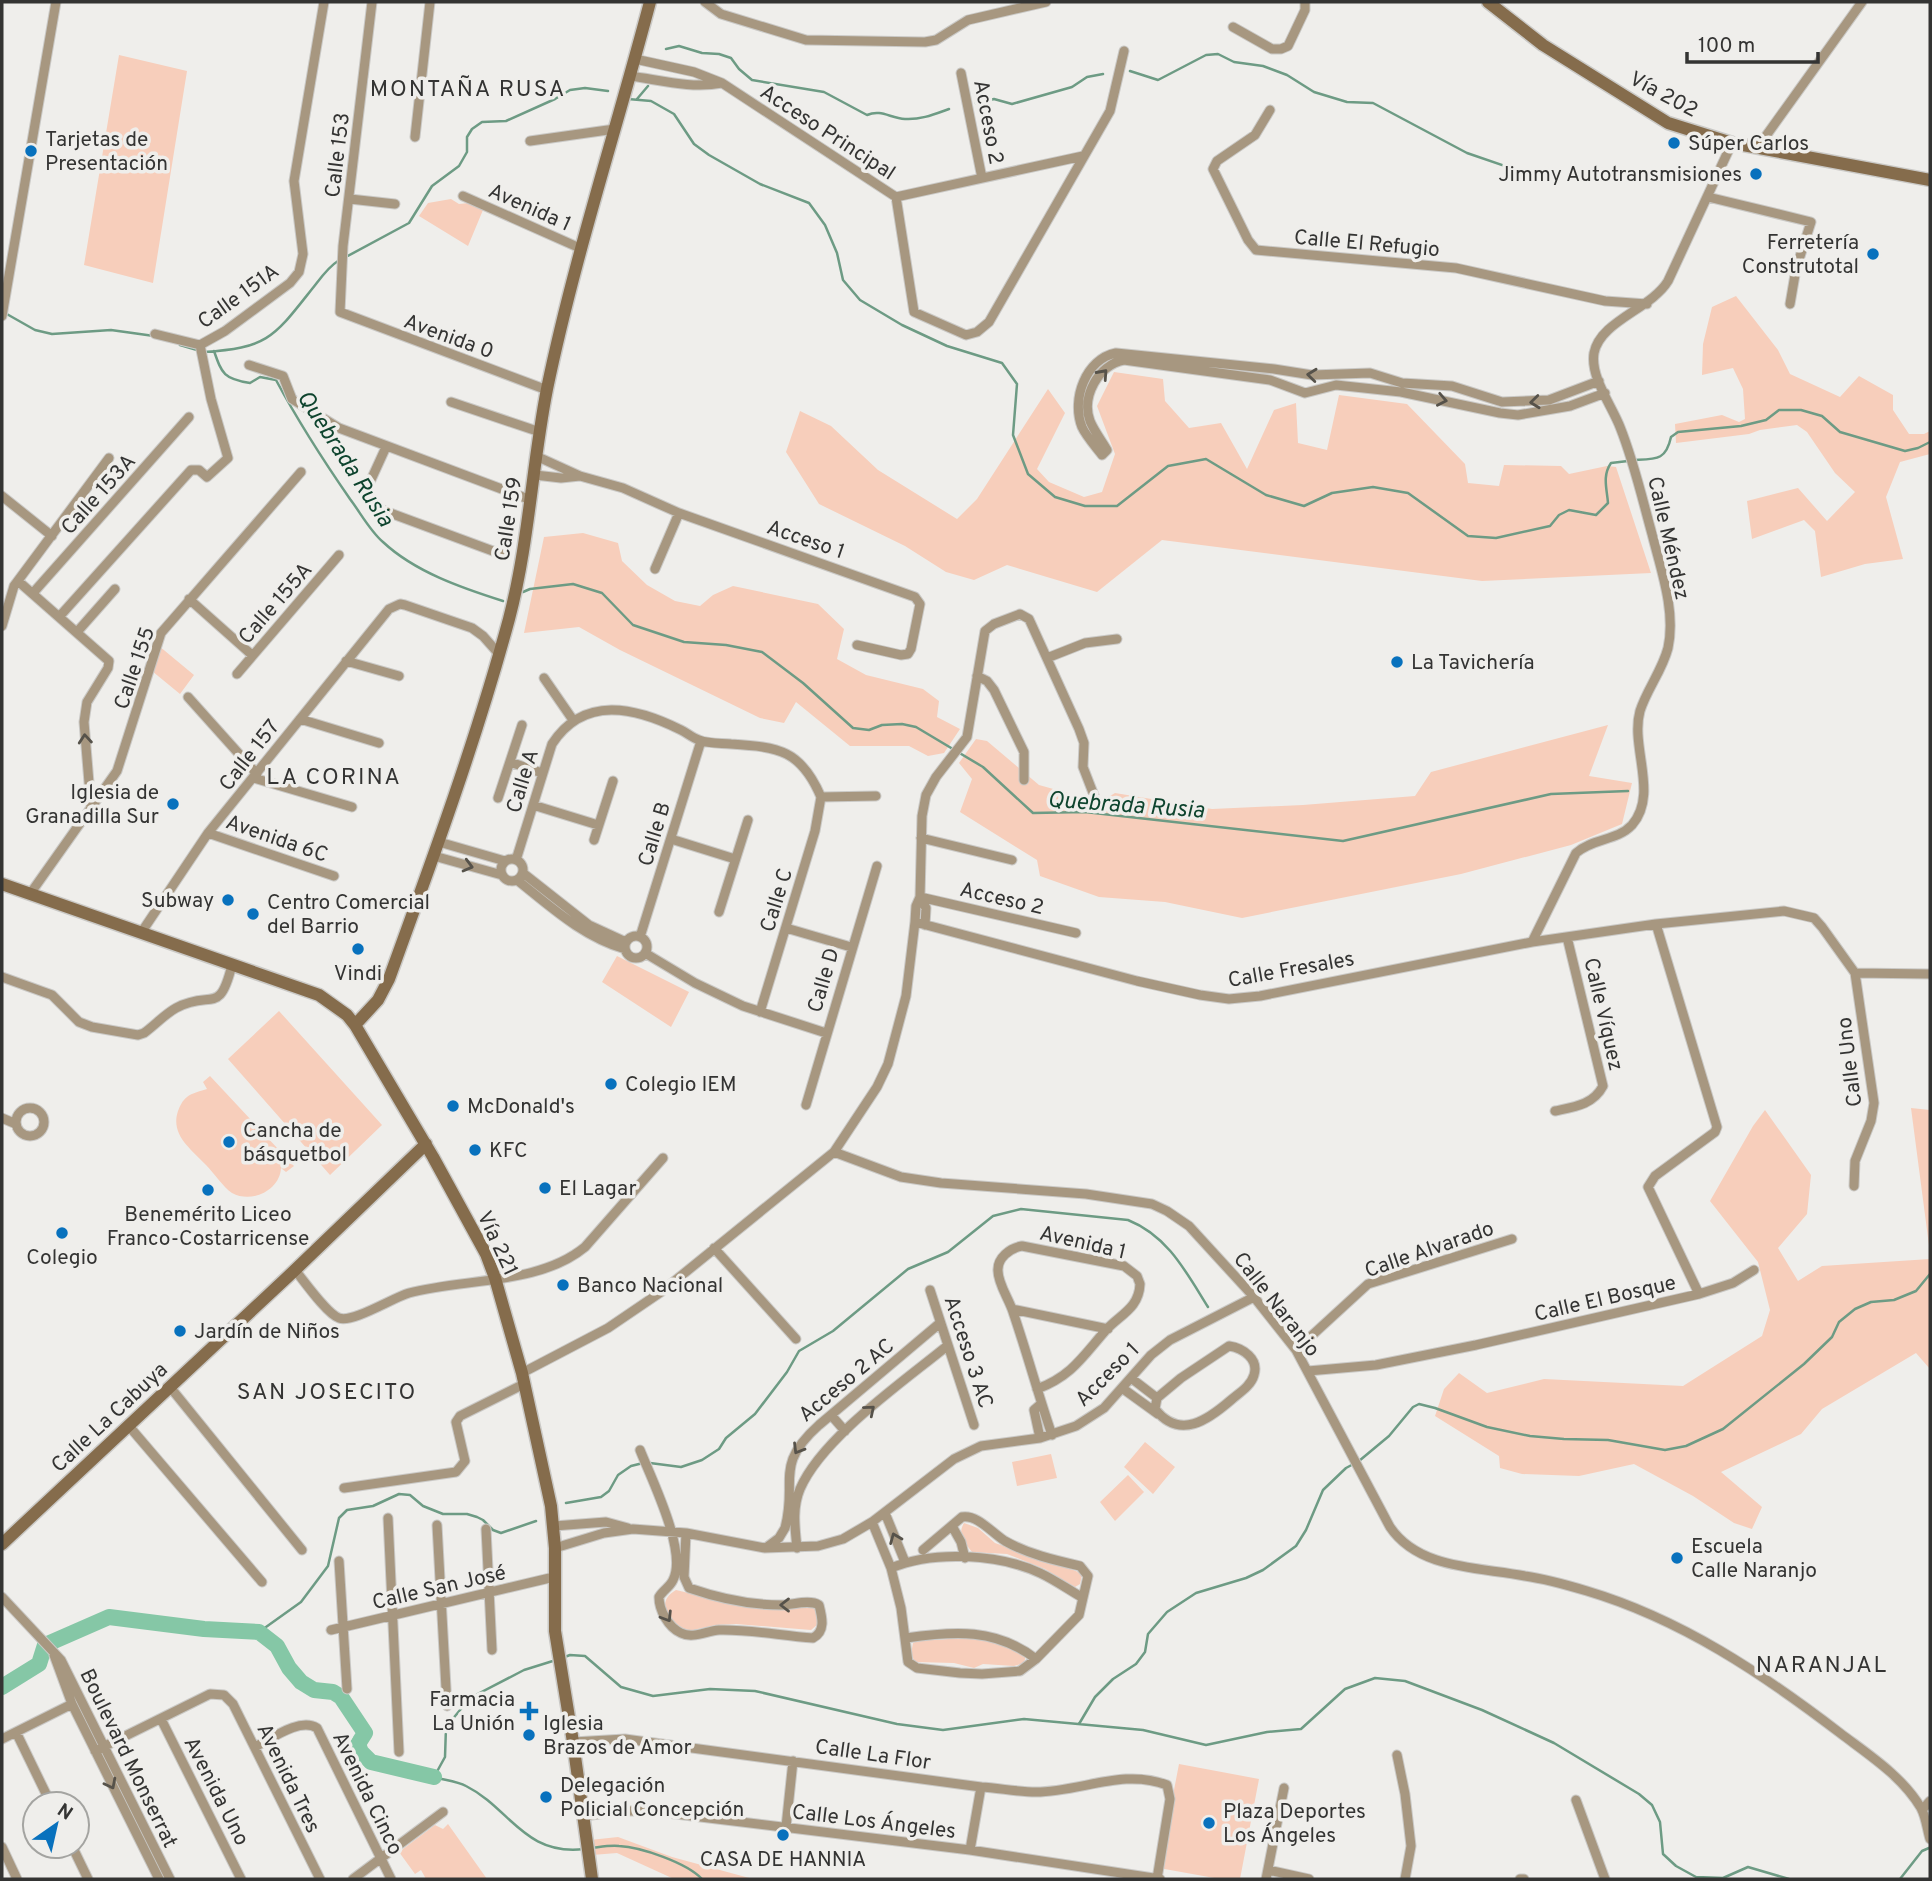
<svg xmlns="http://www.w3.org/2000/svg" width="1932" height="1881" font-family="Overpass,sans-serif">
<rect width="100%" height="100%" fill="#efeeeb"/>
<path fill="#f7cebb" d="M119,55L187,71L153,283L84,265Z
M451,199L459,204L469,203L483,210L468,246L419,216L428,203Z
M1736,296L1778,350L1790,374L1840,397L1859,376L1893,395V410L1909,434H1924L1930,431V454L1900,462L1886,497L1903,559L1865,564L1821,577L1815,531L1804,520L1752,539L1747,501L1798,488L1827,521L1855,492L1835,473L1807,432L1797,425L1760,430L1749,434L1676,443L1675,424L1722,415L1739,422L1745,419L1743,389L1733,368L1702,375L1703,344L1712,307Z
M1114,372L1163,379L1165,401L1189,428L1221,423L1247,469L1274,410L1296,403L1298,443L1327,450L1339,395L1407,404L1465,464L1468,483L1499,486L1504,465L1561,466L1569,474L1607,466L1616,467L1651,573L1482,581L1162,540L1097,592L1007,565L974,580L946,572L905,546L819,504L786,452L800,411L831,426L878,470L957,519L977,499L1048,389L1065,413L1037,469L1049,482L1084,497L1102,492L1115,454L1097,406Z
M583,533L618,543L622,561L647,585L675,601L700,606L713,595L733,586L818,604L844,629L837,659L866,675L923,689L939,701L937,717L960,729L944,753L928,756L909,746H850L796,702L784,723L760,718L620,650L579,627L524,633L544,537Z
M159,646L194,675L180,694L152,671Z
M1608,725L1589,776L1632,783L1622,824L1571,845L1461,874L1242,918L1165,902L1099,897L1040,876L1037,860L960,812L972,779L959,763L976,739L987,741L1039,785L1100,802L1115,793L1212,809L1303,805L1415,796L1431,772Z
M617,956L689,992L671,1027L602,982Z
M279,1011L382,1125L330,1175L228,1059Z
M210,1076L294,1166L286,1172L281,1168C280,1190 252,1204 232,1193C223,1187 214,1173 206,1165C191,1149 170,1135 178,1111C180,1106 182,1101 187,1097C192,1093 201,1091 207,1089L203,1082Z
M1911,1108L1930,1110V1253Z
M1765,1110L1811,1175L1807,1214L1778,1248L1798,1281L1822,1266L1930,1259V1369L1916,1353L1822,1409L1801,1434L1721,1472L1762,1507L1752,1529L1734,1523L1693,1496L1634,1464L1579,1476L1522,1474L1500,1468L1499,1456L1435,1416L1444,1389L1459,1373L1487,1393L1544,1379L1683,1386L1762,1336L1770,1310L1758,1262L1710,1201L1753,1126Z
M1145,1442L1175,1467L1153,1494L1124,1467Z
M1051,1454L1057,1478L1017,1486L1012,1462Z
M1128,1475L1144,1492L1115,1521L1100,1502Z
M964,1523L978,1528L995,1543L1076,1571L1082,1575L1080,1584L1075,1587L1045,1569L1007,1554L972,1552C964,1542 957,1535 964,1523Z
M676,1590L726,1602L811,1607L817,1610V1625L811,1630L736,1624L716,1625L688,1631C671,1623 653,1603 676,1590Z
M924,1638C937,1642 943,1639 956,1638C982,1636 1004,1645 1026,1655L1024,1663L1014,1666L983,1664L974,1668L954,1663L915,1662L911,1654L913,1643Z
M1179,1764L1259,1779L1240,1879H1220L1159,1868Z
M448,1824L487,1879H426L421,1870L415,1874L399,1852L435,1825L443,1829Z
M618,1837L672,1857L753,1879H674L617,1853L592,1855L590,1840Z"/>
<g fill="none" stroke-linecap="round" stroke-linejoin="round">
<path stroke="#6d9b84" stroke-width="2.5" d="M666,49L679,46L702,53L719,54L731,58L739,69L752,80L824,92L867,115C881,109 890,118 905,119C921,120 935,114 949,109
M1130,71L1158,80L1206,55L1218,54L1234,62L1263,66L1287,75L1314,92L1347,102L1373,103L1467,153L1534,176
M628,99L651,101L674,114L694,144L709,155L760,184L809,203L825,225L837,253L843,280L860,300L902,325L947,346L1002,363L1017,384L1013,435L1028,474L1055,497L1085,506H1117L1168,466L1206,459L1266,495L1304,506L1332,493L1373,487L1408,493L1468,536L1496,538L1550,526L1559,515L1569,510L1596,515L1608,503C1607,489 1602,476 1611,463L1628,461
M637,99L648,86
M976,103L994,99L1012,104L1072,87L1087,77L1103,74
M344,258L409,223L432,186L459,166L467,152V137L472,129L482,122L506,121L555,99L570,90L585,88L608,91
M5,313L35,330L52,334L111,330L154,336
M180,345L197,350
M214,351C222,374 224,379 250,383L260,377L276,380C298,421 323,460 350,499C360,512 370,531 383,542C415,572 462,588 503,601
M204,352C268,348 274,337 312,289C320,279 328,267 338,261
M1635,460C1657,459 1666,460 1671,437L1678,432L1741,426L1766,420L1779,410H1801L1822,416L1840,432L1905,451L1918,448L1930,442
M523,592L530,589L573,584L602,593L633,625L684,642L726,645L762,652L803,683L853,728L869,730L882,725L902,724L916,727L983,767L1033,813L1085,812L1343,841L1551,794L1628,791
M650,1463L681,1467L702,1460L719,1449L726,1438L755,1414L787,1372L799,1351L833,1331L908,1269L948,1252L993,1216L1021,1209L1128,1220C1168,1236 1186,1272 1208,1307
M566,1503L601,1497L609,1491L618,1475L631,1466L643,1463
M259,1632L301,1602L328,1566L339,1518L347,1510L373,1506L399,1494L410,1495L423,1506L443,1514H467L477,1517L483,1520L493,1530L501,1533L536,1521
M562,1658L570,1655L585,1656L621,1687L653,1696L710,1689L755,1691L897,1724L943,1730L1024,1719L1143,1730L1206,1745L1267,1732L1301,1729L1345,1689L1375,1678L1405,1681L1482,1710L1554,1743L1639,1794L1652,1805L1660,1822L1663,1854L1676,1866L1696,1877L1723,1878L1748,1867L1789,1879
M556,1660L524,1670L470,1698L446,1727L445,1757L434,1777C444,1780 457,1781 466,1786C510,1808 524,1856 584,1849
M1079,1724L1095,1697L1113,1679L1136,1664L1145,1652L1148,1634L1167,1612L1196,1593L1246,1578L1263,1570L1296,1546L1306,1530L1323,1490L1346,1468L1359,1461L1389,1436L1413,1407L1419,1404L1435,1408L1487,1427L1530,1436L1564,1439L1608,1440L1665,1450L1686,1446L1723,1429L1804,1364L1832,1337L1839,1322L1855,1309L1871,1302L1894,1300L1916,1291L1930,1274
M591,1848C600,1847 610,1845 619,1846C641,1847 687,1863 702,1879
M1900,1879L1922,1851L1929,1848"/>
<path stroke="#85c7a6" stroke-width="16" d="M2,1687L39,1664L45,1645L109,1617L204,1629L259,1632L277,1646L289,1668L301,1682L314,1690L333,1692L341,1697L365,1733L358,1744L361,1752L371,1762L434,1777"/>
<defs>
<path id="street" d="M372,2L343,246L340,312L547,390
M705,2L721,14L806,40L925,42L936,40L968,20L1046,2
M1233,27L1272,49H1281L1288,46L1305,10V2
M635,59L694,72L722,83L896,197L1083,156
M961,73L982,178
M630,76C660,80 691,89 722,83
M1270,110L1255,135L1217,161L1213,169L1248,240L1256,250L1456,268L1605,301L1647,304
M415,137L430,2
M530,141L615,129
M1758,147L1862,2
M463,196L582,249
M896,197L914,312L966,335L977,332L989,322L1110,111L1124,51
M1708,197L1811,222L1796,269L1790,304
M350,199L395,204
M2,316L56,2
M155,334L200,345
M249,365L283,376L292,399L339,428L531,500
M1599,381L1549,400L1502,402L1452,386L1402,383L1370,373L1312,375L1274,369L1116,353C1086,359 1071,399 1082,427C1086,436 1096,447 1102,455L1107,450C1102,441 1094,431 1090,421C1081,397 1098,365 1124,360L1270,380L1305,393L1336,385L1401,392L1500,413L1518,415L1570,406L1605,393
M451,402L540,432
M386,447L365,493L367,500L374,507L501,554
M536,456L580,476L623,488L679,513L915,597L920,604L911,649L908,654L901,655L857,645
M535,475L561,478L580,476
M2,496L52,536
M655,569L679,513
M18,581L109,661L108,668L87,702L84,722L91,807
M33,593L189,417
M189,599L252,655
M59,617L191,470H199L207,477L228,458L211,399L200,345L225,331L290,283L299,272L303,254L294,181L324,2
M2,626L14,586L109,458
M77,632L115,589
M1047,658L1085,643L1117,639
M346,661L399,676
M237,674L339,555
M977,676L987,681L994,690L1024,752V780
M544,678L573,720
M188,697L257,774
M300,719L379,743
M510,762L542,773
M254,778L352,807
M821,797L876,796
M498,798L522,725
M533,805L598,825
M208,833L334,876
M921,838L1012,860
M671,839L735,859
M594,840L613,781
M439,842L505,861
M434,856L502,875
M501 870a11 11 0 1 1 22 0a11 11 0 1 1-22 0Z
M516,860L552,744C584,695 635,707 681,730C687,733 693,738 699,740C709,744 721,743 731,744C779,747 801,750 821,797
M523,873L589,925L626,942
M517,880C551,907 583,937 625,949
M30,894L117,771L161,633L301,472
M920,897L1076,933
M920,897L926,908L925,925
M719,912L748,820
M915,922L916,906L920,897L922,816L926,795L936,777L967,737L985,631L994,624L1020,614L1029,619L1079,729L1084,743L1083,767L1095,798
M1656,924L1717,1127L1715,1132L1655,1176L1648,1187L1699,1294
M786,928L851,947
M141,933L208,833L389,609L400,604L405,605L472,628L483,636L499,654
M625 947a11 11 0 1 1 22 0a11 11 0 1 1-22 0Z
M640,937L701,741
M1532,942L1576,853C1593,838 1617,841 1632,825C1659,794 1630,747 1640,711C1647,689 1662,671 1668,648C1676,611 1661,570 1652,534C1642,498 1634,462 1620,427C1612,406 1590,377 1594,353C1600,321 1651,309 1668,281L1732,143
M645,953L695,983L743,1006L826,1033
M1855,973L1930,974
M2,977L52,995L79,1022L92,1027L138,1035L144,1033C155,1025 165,1014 176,1008C212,989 219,1017 232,965
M760,1012L815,831L821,797
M806,1105L877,866
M16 1122a14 14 0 1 1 28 0a14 14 0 1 1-28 0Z
M1555,1111C1574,1107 1593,1105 1603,1086L1567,937
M2,1118L16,1124
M834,1152L901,1177L941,1183L1086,1194L1152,1204L1167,1211L1189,1226L1254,1297L1296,1350L1390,1527C1419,1570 1480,1567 1525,1576C1546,1579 1567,1585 1587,1591C1681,1619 1763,1674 1840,1733C1869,1755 1902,1776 1921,1808C1926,1817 1927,1829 1930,1839
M714,1248L796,1339
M295,1270C304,1281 327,1314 339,1318C353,1323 392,1298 409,1293C465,1278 539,1285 585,1247L663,1158
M930,1290L974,1425
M1012,1309L1108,1329
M1229,1346C1243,1348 1259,1359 1254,1375C1251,1386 1239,1393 1231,1400C1209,1419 1180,1441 1155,1409L1157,1398L1181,1378Z
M1296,1350L1368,1284L1512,1239
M1308,1371L1376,1365L1476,1345L1699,1294L1733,1283L1754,1270
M522,1373L608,1328L661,1292L834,1152L877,1087L888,1064L906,996L915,922L1137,981L1200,995L1229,999L1260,996L1532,942L1656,924L1784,911L1814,918L1822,927L1855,973L1874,1103L1871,1121L1855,1161L1854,1186
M1131,1378L1157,1398
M170,1387L302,1550
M1122,1388L1158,1414
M1037,1389C1072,1376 1083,1356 1106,1330C1121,1314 1139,1308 1140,1284L1137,1276L1124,1266L1022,1246C1010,1248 997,1258 998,1271C998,1284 1009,1299 1013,1312C1027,1353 1038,1394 1052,1435
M831,1415L845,1431
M128,1425L262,1582
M1040,1438L1034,1410L1041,1404
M640,1450C651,1478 688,1552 673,1580C670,1587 663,1590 659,1597C659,1610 668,1627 681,1633C693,1639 706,1631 719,1630C750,1629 782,1636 813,1638C826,1631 822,1617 819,1605C809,1599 793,1605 781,1605C751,1605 718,1598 689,1588L684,1577L686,1533
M344,1488L456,1472L465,1461L456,1422L460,1416L524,1384
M885,1513L905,1562
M388,1518L399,1752
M872,1522L891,1568L901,1608L908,1662L917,1668L960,1673L982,1674L1020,1671L1036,1659L1079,1615L1088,1576L1080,1566C1054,1560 1028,1554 1005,1541C992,1533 977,1514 962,1517L923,1550
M437,1525L447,1706
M554,1526L606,1522L628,1528
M952,1526L961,1542L965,1558
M486,1529L492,1650
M767,1547L779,1538L785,1528C798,1481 773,1466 819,1425L940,1323
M555,1548L604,1533L633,1529L686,1533L765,1548L818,1546L843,1539L872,1522L954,1459L981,1446L1040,1438L1076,1426L1104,1408L1151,1355L1170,1340L1254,1297
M797,1548C795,1528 792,1508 800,1489C822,1438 903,1382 947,1346
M339,1561L347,1689
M891,1568C934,1550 999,1554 1040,1573C1055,1580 1069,1590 1083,1598
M2,1597L61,1660L170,1879
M331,1630L554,1577
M906,1638C954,1631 996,1628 1036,1659
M54,1655L72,1704L159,1879
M161,1719L241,1879
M16,1732L51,1804
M2,1739L72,1704
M573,1742L625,1739L981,1787C999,1788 1018,1792 1036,1792C1081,1792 1123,1768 1167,1785L1170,1799L1157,1879
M255,1747C271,1739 300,1717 317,1728L391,1879
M95,1751L210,1694L224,1695L233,1704L320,1879
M1397,1755L1405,1794L1411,1846L1405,1879
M1576,1800L1605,1879
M1922,1810L1930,1801
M584,1816L621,1811H651L970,1850L1160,1879
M786,1827L793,1761
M72,1846L88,1879
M2,1847L17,1879
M970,1850L981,1787
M1268,1870L1309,1879
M353,1879L443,1812
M1266,1879L1284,1788
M1520,1879H1524"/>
<path id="secondary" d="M1488,2L1543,45L1668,123L1732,143L1930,180
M2,884L319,995L347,1015L355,1025L433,1157L486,1254L495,1278L522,1373L551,1506L555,1548V1631L573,1742L592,1879
M355,1025L378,1000L389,979C432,861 476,741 509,619C529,543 532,465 547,389C574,259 616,131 650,2
M2,1544L295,1270L426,1144"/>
</defs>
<use href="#street" stroke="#cac9c6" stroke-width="11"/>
<use href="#secondary" stroke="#cac9c6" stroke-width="15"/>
<use href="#street" stroke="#a79780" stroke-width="9"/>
<use href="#secondary" stroke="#856c4c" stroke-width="12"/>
</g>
<defs><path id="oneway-chevron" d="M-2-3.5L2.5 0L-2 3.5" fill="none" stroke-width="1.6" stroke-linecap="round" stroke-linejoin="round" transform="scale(1.75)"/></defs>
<g stroke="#56524a">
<use href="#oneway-chevron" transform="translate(1103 374) rotate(-48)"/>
<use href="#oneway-chevron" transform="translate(1312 375) rotate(-174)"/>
<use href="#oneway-chevron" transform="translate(1442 400) rotate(11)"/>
<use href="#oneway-chevron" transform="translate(1535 402) rotate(174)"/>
<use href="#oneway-chevron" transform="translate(85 739) rotate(-95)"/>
<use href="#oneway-chevron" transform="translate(468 866) rotate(15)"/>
<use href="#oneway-chevron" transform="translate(870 1410) rotate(-40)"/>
<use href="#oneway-chevron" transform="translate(798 1449) rotate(121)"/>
<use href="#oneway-chevron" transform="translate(895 1538) rotate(-112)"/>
<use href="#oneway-chevron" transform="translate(785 1605) rotate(180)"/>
<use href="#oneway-chevron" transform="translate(667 1617) rotate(58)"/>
<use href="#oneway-chevron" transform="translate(111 1784) rotate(63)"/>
</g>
<g fill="#0871bd" stroke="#efeeeb" stroke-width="2.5">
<circle cx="1674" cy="143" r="7"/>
<circle cx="31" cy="151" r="7"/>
<circle cx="1756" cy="174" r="7"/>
<circle cx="1873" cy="254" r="7"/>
<circle cx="1397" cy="662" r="7"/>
<circle cx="173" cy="804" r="7"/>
<circle cx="228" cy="900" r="7"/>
<circle cx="253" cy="914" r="7"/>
<circle cx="358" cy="949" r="7"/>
<circle cx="611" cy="1084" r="7"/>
<circle cx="453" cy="1106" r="7"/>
<circle cx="229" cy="1142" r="7"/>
<circle cx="475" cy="1150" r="7"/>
<circle cx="545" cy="1188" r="7"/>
<circle cx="208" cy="1190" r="7"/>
<circle cx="62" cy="1233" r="7"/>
<circle cx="563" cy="1285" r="7"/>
<circle cx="180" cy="1331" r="7"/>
<circle cx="1677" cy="1558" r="7"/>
<path d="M525.5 1700.5h7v7h7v7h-7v7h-7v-7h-7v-7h7z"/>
<circle cx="529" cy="1735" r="7"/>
<circle cx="546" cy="1797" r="7"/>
<circle cx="1209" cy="1823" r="7"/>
<circle cx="783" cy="1835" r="7"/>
</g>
<g text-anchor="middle" stroke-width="7" stroke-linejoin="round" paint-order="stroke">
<g font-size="21" fill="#343433" stroke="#efeeeb">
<text transform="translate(1664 94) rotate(28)" y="7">Vía 202</text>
<text transform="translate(989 122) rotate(79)" y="7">Acceso 2</text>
<text transform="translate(828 132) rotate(33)" y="7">Acceso Principal</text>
<text transform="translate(337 155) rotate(-83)" y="7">Calle 153</text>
<text transform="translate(530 207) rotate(24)" y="7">Avenida 1</text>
<text transform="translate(1367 243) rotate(5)" y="7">Calle El Refugio</text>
<text transform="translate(238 296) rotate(-36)" y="7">Calle 151A</text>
<text transform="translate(449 336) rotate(20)" y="7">Avenida 0</text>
<text transform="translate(98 494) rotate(-48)" y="7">Calle 153A</text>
<text transform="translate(508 519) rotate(-81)" y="7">Calle 159</text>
<text transform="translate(1669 538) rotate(77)" y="7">Calle Méndez</text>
<text transform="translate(806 539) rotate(19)" y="7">Acceso 1</text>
<text transform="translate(275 603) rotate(-49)" y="7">Calle 155A</text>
<text transform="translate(134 668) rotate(-71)" y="7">Calle 155</text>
<text transform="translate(249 755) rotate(-52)" y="7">Calle 157</text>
<text transform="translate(522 781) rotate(-73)" y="7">Calle A</text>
<text transform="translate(654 834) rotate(-73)" y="7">Calle B</text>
<text transform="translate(277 838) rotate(19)" y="7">Avenida 6C</text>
<text transform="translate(1002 898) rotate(13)" y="7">Acceso 2</text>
<text transform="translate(776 900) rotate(-73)" y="7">Calle C</text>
<text transform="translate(1291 969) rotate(-10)" y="7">Calle Fresales</text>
<text transform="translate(823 980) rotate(-74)" y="7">Calle D</text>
<text transform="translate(1604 1014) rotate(77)" y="7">Calle Víquez</text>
<text transform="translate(1849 1062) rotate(-97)" y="7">Calle Uno</text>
<text transform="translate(1083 1242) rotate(13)" y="7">Avenida 1</text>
<text transform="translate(498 1243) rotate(65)" y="7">Vía 221</text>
<text transform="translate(1429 1249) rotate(-19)" y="7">Calle Alvarado</text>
<text transform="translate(1605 1298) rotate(-13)" y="7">Calle El Bosque</text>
<text transform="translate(1277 1304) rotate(52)" y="7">Calle Naranjo</text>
<text transform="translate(969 1352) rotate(72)" y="7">Acceso 3 AC</text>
<text transform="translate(1107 1374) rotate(-45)" y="7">Acceso 1</text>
<text transform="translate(846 1380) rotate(-40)" y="7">Acceso 2 AC</text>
<text transform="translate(109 1417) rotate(-43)" y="7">Calle La Cabuya</text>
<text transform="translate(439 1587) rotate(-13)" y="7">Calle San José</text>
<text transform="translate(873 1754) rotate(8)" y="7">Calle La Flor</text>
<text transform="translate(129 1758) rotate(64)" y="7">Boulevard Monserrat</text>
<text transform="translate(289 1778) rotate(64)" y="7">Avenida Tres</text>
<text transform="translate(217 1791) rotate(63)" y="7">Avenida Uno</text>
<text transform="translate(368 1793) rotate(64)" y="7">Avenida Cinco</text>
<text transform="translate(874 1821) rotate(7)" y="7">Calle Los Ángeles</text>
</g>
<g font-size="21" fill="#343433" stroke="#efeeeb" text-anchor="start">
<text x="45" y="146">Tarjetas de<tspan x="45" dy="24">Presentación</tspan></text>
<text x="1688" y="150">Súper Carlos</text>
<text x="1742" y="181" text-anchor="end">Jimmy Autotransmisiones</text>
<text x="1859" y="249" text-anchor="end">Ferretería<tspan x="1859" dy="24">Construtotal</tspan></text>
<text x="1411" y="669">La Tavichería</text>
<text x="159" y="799" text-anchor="end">Iglesia de<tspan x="159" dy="24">Granadilla Sur</tspan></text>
<text x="214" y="907" text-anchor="end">Subway</text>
<text x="267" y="909">Centro Comercial<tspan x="267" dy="24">del Barrio</tspan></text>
<text x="358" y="980" text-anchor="middle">Vindi</text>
<text x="625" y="1091">Colegio IEM</text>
<text x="467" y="1113">McDonald's</text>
<text x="243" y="1137">Cancha de<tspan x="243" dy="24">básquetbol</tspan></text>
<text x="489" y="1157">KFC</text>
<text x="559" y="1195">El Lagar</text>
<text x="208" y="1221" text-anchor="middle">Benemérito Liceo<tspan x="208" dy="24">Franco-Costarricense</tspan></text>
<text x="62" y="1264" text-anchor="middle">Colegio</text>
<text x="577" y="1292">Banco Nacional</text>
<text x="194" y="1338">Jardín de Niños</text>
<text x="1691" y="1553">Escuela<tspan x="1691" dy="24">Calle Naranjo</tspan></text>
<text x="515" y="1706" text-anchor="end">Farmacia<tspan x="515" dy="24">La Unión</tspan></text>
<text x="543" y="1730">Iglesia<tspan x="543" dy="24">Brazos de Amor</tspan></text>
<text x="560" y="1792">Delegación<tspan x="560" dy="24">Policial Concepción</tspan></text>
<text x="1223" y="1818">Plaza Deportes<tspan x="1223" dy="24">Los Ángeles</tspan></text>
<text x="783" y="1866" text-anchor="middle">CASA DE HANNIA</text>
</g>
<g font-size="23" letter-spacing="2" fill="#343433" stroke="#efeeeb">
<text x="468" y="96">MONTAÑA RUSA</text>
<text x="334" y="784">LA CORINA</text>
<text x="327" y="1399">SAN JOSECITO</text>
<text x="1822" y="1672">NARANJAL</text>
</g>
<g font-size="23" font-style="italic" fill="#0e442e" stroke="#efeeeb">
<text transform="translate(346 458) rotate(57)" y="8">Quebrada Rusia</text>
<text transform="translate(1126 804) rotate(4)" y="8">Quebrada Rusia</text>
</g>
</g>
<rect width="1932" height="1881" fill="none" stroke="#343433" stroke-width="7"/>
<g transform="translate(56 1825) rotate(34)"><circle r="33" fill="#efeeeb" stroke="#a4a4a1" stroke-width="2"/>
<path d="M0-5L12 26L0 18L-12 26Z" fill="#0871bd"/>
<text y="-10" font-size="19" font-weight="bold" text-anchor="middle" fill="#343433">N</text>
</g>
<path d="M1687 52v10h131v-10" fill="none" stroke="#343433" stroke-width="3.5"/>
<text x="1698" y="52" font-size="21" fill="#343433" stroke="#efeeeb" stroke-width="5" paint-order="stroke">100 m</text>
</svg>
